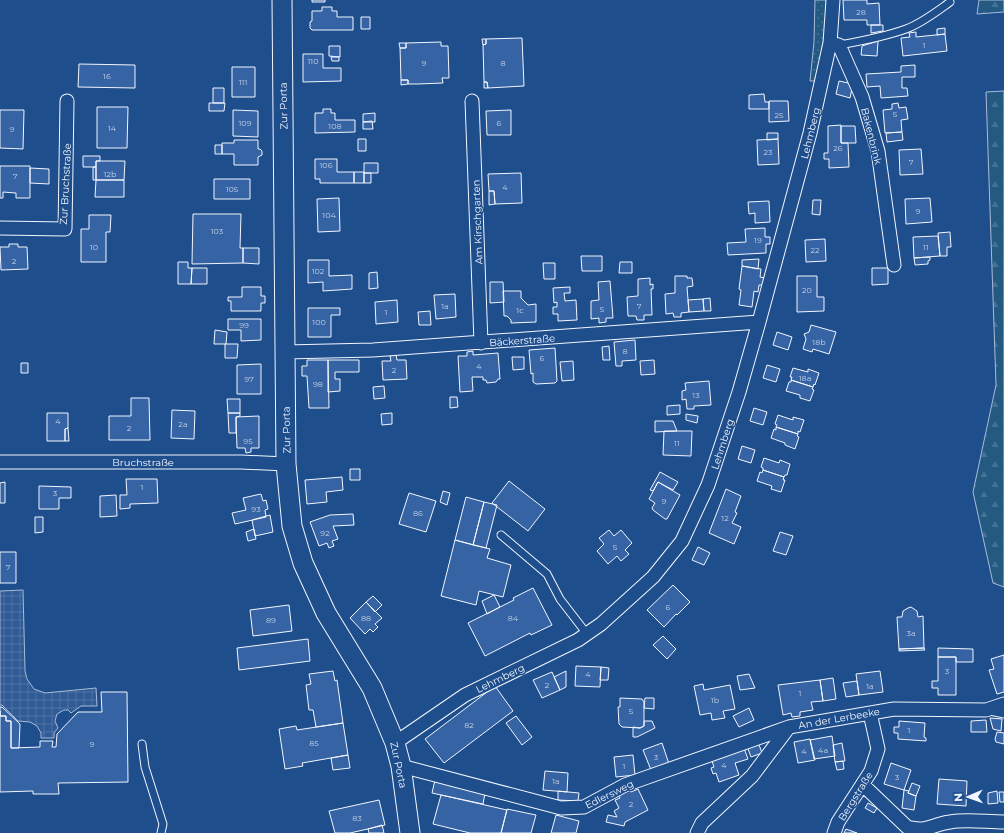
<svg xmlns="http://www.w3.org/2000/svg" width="1004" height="833" font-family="Montserrat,sans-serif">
<defs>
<pattern id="grass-dots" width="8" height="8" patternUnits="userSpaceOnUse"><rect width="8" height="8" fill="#245a82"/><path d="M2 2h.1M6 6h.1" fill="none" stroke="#447295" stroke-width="1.8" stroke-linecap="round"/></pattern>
<pattern id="forest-firs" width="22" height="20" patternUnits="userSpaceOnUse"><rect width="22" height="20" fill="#245a82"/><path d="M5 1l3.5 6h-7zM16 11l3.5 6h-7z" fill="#447295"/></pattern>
<pattern id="plaza-grid" width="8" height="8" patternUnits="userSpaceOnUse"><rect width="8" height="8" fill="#305b95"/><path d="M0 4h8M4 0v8" fill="none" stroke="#4e73a5"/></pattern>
</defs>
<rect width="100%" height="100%" fill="#1f4e8c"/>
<path fill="url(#grass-dots)" stroke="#a8bbd7" d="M815,0H833L823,81H810L814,42Z"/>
<path fill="url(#forest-firs)" stroke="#a8bbd7" d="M979,0H1004V12L977,14Z
M1004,91V587L993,583L973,492L996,385L986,92Z"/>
<path fill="url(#plaza-grid)" stroke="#a8bbd7" d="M23,590L25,671L27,679L34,689L45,693L96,688L97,706H81L71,713L68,710H64L57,714L55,721L58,728L54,733V738H41V733L37,726L30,722L18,721L2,705H0V591Z"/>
<path fill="#3563a3" stroke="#f2f6ff" d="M312,0H325V2H312Z
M843,0H867V4L879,3L880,25H867V20H844Z
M322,7H332V11H337V17H353V30H312L310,28V22L312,21V11H322Z
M361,17H370V29H361Z
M871,25H883V31L871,33Z
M945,28V34L937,35V29Z
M916,32V37L945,34L947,51L903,56L901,38L910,37L909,33Z
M522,38L524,86L488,88L487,82H484L483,45L486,44V39Z
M482,39H486V44L483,45Z
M878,41L877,56L861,55L862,46Z
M441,42V46H448L449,78H442L443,83L418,84H408V80H401L400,48H406V43Z
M399,43H406V48H400Z
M329,46H340V57L329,56Z
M303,54H323V68H341V81L303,82Z
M331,57H339V61H332Z
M79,64L135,65V88L78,87Z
M915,65V77H902V88H907L908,96L881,98L880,86L867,87L866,74L901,72V66Z
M232,67H255V97H232Z
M401,80H408V84L401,85Z
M839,81L853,84L850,98L836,94Z
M484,82H487L488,88H484Z
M213,88H224V103H213Z
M764,94L765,102H769V109H749V95Z
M769,101H788L789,121L769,122Z
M209,103H225L224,111H209Z
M898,103L899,108L906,107L908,119L901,120L902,132L885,133L883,110L892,109V104Z
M97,107H128L127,148H97Z
M323,109H331V113H335V120H355V132L315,133V113H323Z
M0,110H24L23,149L0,148Z
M233,110L258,111V137L233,136Z
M511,110V135H487L486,111Z
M375,113V122H363V114Z
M372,121L373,129H363V122Z
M841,125V143H848L849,167L829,168V159H824V153H828V126Z
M841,126H855L856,143H841Z
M902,132L903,140L887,142L886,133Z
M767,133H778V139L767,140Z
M358,139H366V151H358Z
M778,139L779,164L758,165L757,140Z
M234,140H258V149H260L262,151V155L258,157V165H234V154H222V143H234Z
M215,145H222V154H215Z
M921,149L923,174L900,175L899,150Z
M83,156H100V161H96V167H83Z
M315,159H337V172H354V183H320V179H315Z
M96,161H125L124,180H96Z
M364,163H378V173H364Z
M0,166H30V198H16V193L3,192V198H0Z
M93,167H96V180H93Z
M30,168L49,169V184L30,183Z
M354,172H364V183H354Z
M364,173H371V183H364Z
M521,173L522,203L495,204L494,191H489L488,174Z
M214,179H250V199H214Z
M96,180H124V197H95Z
M489,191H494L495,204L489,205Z
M339,198L340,231L318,232L317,199Z
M930,198L932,222L906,224L905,199Z
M813,200H821L820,215L812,214Z
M769,201L770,222L755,223V213L749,214L748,202Z
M193,214H241L240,248H243V263L192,264Z
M89,215H111L110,232H106V262H81V229H89Z
M765,228V237H770V244H766V253L728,255L727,243L746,242L745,229Z
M950,232L951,247H947V256H940L938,233Z
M938,236L940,256L914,258L913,237Z
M825,239L826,261L806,262L805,240Z
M9,244H18V247H27L28,269L1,270L0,247H9Z
M243,248H259V264L243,263Z
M581,256H602V271H582Z
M930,257V260L928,261V264L915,265L914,258Z
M759,259L758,269L742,266V260Z
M308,260H329V276L352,275V289L323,291V282L308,283Z
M178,262H188V268H192L191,284H178Z
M620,262H632V273H619Z
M543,263H555V279H544Z
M742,266L761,269L760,277L765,278L764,285H759L758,292L754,291L752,307L739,305L741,290L739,289Z
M192,268H207V284H191Z
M872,268H888V284L872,285Z
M377,272L378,288L369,289V273Z
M675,276H687V278H692L693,286L687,287L689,312L681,313V317H674L673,313L666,314L665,294L675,293Z
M797,276H817V297H824V311L797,312Z
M650,278V285L653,284V289H651L652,315H644V320H637L636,316H628L627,297L638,296V279Z
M610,281L613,318H606V322L599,323V318L591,319V301L599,300L598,282Z
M490,282H503L504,302L490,303Z
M242,287H261V296H265V303H261V311H231V301H228V297H242Z
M570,287V293H564L565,301L576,300L577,320L558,321V314H553V307H557V302L554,303L553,288Z
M503,291H521V298L528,305L536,304V322L511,323V320L507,316H504Z
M455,294L456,317L436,319L434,295Z
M710,298L711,311H704L703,299Z
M703,299L704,311L689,312L688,300Z
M397,300L398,322L376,324L375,302Z
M308,308H340V315H331V337H308Z
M430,311L431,325H419L418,312Z
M228,319H261V340L241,341V330H228Z
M811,325L836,332L829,354L813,349L812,352L803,349L806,339L804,334L809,332Z
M215,330L227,332L226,344H214Z
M777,332L792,337L788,350L773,345Z
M635,340L636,360L622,361V366H616L614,342Z
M225,344H238L237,358H225Z
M609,346L610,360H603L602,347Z
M555,348L557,381L555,383L536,384L533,382V373L531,374L529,350Z
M473,351V355L498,353L500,379H498L496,382L487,383L486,380H483V377H472L473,391L460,392L458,356H467V352Z
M396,355L397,360H406L407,379L383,380L382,361H391L390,356Z
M512,357H524V369L513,370Z
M307,360H328L329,408H309L307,376H302V366H307Z
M328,360H359V372H335V379H340V391L328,392Z
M654,360L655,374L641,375L640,361Z
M573,361L574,380L562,381L560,362Z
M21,363H28V373H21Z
M261,364V394H237V365Z
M767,365L780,369L776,382L763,378Z
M793,368L808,372V369L819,373L815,385L814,384L813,387L791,380L792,377H790Z
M791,380L813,387L812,389L814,390L810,401L800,398V395L786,391L789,382H791Z
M709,381L711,405L694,406V409H687L686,399L682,400V391L686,390L685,383Z
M384,386L385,398L374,399L373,387Z
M450,397H457L458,407L450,408Z
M131,398H149L150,440H109V416H131Z
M227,399H240V413H228Z
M680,405V414L667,415V406Z
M754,408L767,412L763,425L750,421Z
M172,410L195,411L194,439L171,438Z
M47,413H68V428L65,429V441H47Z
M228,413H240V416L236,417V433H229Z
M392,413V424L382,425L381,414Z
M686,414L698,416L697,423L686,420Z
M778,415L793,420V417L804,420L800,432L798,431V434L776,427L777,425L775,424Z
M259,416V448H251V452L246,453L245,448H237L236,417Z
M655,421H673L677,431L655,432Z
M776,427L798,434L797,436L799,437L795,449L785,445V443L771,438L774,429L776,430Z
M68,428L69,441H65V429Z
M664,431H692L691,456L663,455Z
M742,446L755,450L751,463L738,459Z
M764,458L779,463L780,460L790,464L787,475H785L784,477L763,470V468L761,467Z
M350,469H360V480H350Z
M763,470L784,477L783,480H785L781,492L771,489L772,486L757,481L760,472L762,473Z
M660,472L678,482L673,490L658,482L653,491L650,490Z
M342,477L343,490L326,492L327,502L307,504L305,480Z
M126,479H157L158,503L130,504V508L120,509V495H127Z
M509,481L545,509L528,531L492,503Z
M5,482V503H0V483Z
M658,482L680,495L667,519H665L653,510L652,508L655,503L649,499Z
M39,486L71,487V498H59V509H39Z
M726,489L741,496L735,512L737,513L732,523L741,527L734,544L709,533Z
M443,491L450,493L447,505L440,502Z
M409,493L436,501L426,532L399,524Z
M261,494L263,501L266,500L268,509L265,510L266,517L235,524L232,513L246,510L243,498Z
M116,495L117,516L100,517V496Z
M466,497L484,502L473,545L455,540Z
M484,502L497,505L486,548L473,545Z
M353,514L354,525L333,526L338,539L332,541L334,546L329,548L327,543L319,546L310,522L330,515Z
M270,515L273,532L255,536L252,520Z
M35,517H43V532L35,533Z
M254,529L256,539L248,541L246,532Z
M609,530L614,536L621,530L632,543L625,550L629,554L621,561L617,556L608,564L597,551L604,544L599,538Z
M780,532L793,536L786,555L773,551Z
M455,540L490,549L487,558L511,565L503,597L479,591L476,605L441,596Z
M698,547L710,553L704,565L692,560Z
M0,552H16V583H0Z
M673,585L690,602L677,615L676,614L664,627L647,610Z
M533,588L552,625L531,635L530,633L485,656L468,623L514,600L513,598Z
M494,595L500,607L487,614L482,601Z
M373,596L382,605L375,612L366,602Z
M366,602L382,618L375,624L378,627L373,632L370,629L365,634L350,618Z
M289,605L292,631L253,636L250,610Z
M911,607L917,611L918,617L923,616L924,648L899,649L897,617H902L903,611L908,608Z
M663,636L676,649L667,659L653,645Z
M308,639L310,661L239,670L237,648Z
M924,648L925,650L899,651V649Z
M938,648L973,649V662H956V657H938Z
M1004,655V692L997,694L989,670L994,669L991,659Z
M938,657H956V695H938V688H932V681H938Z
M576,666L601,667L600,687L575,686Z
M601,667L609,668L608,680H600Z
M333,671L335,681L337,680L343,723L316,727L313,710H309L306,685L311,684L309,674Z
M566,671V687L560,690L554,677Z
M880,671L883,692L859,695L856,674Z
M552,672L560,690L542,698L533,680Z
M749,674L755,688L740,690L737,676Z
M833,678L836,699L823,701L820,680Z
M820,680L823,701L811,702L813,710L800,712V716L792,717L791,713L783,715L778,685Z
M857,681L859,695L846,697L843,683Z
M703,684L704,690L730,685L735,709L723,711L725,718L712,720L711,713L700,715L694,686Z
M495,686L513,711L444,763L425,739Z
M101,692H127L128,782L58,783L59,794H33V791L0,792V711V716H6V721H11V748L40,747V741H53L52,747H56L57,734L78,712H102Z
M620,698L642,699L644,702V726L640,728L622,727L619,724L618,707H620Z
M645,698H654V709L644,708Z
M0,707H2L20,724L19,748H11V721H6V716H0Z
M749,708L754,720L739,727L733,716Z
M516,716L532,737L522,745L506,723Z
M990,718L1002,719L1001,731L993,729Z
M986,720L987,732H971V721Z
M644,721H652L655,728L637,737H633V727L640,728L644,726Z
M899,721L925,723L924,737L926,738V741L898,739V733H894V727H899Z
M343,723L348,755L302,763L303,766L285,769L279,729L296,726L297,730Z
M997,732L1004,733V744L996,742L995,739Z
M832,736L835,756L814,759L810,740Z
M810,739L815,760L798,763L794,742Z
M758,742L762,753L751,757L747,746Z
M662,743L669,764L651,770L643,750Z
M842,743L845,761L835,762L833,745Z
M744,748L748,759L735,763L739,775L719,782L716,773L713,774L711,768L714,767L711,758Z
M348,755L350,768L333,770L331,758Z
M633,755L635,775L616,777L614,757Z
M843,761L844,769L837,770L835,762Z
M891,763L911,770L904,790L884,784Z
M545,771L568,773L567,792L543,790Z
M939,779L967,781L966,806L937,804Z
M435,780L485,793L483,804L432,793Z
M912,783L920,786L916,796L908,793Z
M628,788L631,792L638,789L648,810L625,822L624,826L606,822L608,815L617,817L614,811L619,808L615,800L620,798L617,793Z
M904,790L909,791L908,793L916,796L914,810L902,808Z
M558,791L579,793L578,801L558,800Z
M997,791L998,803L988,804V793Z
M999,792H1004V802H1000Z
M441,795L507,810L501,833H470L433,824Z
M379,800L385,825L350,833H335L329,811Z
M868,803L877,808L874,813L865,808Z
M507,809L536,815L531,833H501Z
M556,815L579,821L576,833H551Z
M382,825L384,833H369L368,829Z
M846,829L857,833H844Z"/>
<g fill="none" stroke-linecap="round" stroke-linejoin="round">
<defs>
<path id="lane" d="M839,45C862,41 884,37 906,29C922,23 936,12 950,2
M501,535L547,574L560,599L587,634
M990,711L1004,714
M142,744L145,767L163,824L161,833"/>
<path id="street" d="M830,43L839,45L862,97L878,151L894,265
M472,101L481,343
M0,228L65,229L67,101
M285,352L373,350L759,322
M0,462H241L286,464
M395,743L465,695L578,640L601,624L653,577L682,541L708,485L739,392L759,322L810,133L830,43L833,0
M401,766L561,808L584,807L625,785L789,727L894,709L986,710L1004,704
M863,785L907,827C928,833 932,824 950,822C967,819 986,822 1004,822
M697,833L702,823L752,776L789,727
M834,833L838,822L871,771L878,749L870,713"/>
<path id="secondary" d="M282,0L286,464L292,526L303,563L326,613L372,688L395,743L401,766L410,833"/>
</defs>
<use href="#lane" stroke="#f2f6ff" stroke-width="9"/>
<use href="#street" stroke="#f2f6ff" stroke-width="15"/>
<use href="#secondary" stroke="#f2f6ff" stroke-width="21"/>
<use href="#lane" stroke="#1f4e8c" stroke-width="7"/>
<use href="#street" stroke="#1f4e8c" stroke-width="13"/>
<use href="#secondary" stroke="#1f4e8c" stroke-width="19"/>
</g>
<g text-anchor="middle" stroke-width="3" stroke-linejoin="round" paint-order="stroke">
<g font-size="8" fill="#c3d1e8">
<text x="861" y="15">28</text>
<text x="924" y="48">1</text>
<text x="313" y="64">110</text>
<text x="424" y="66">9</text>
<text x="503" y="66">8</text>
<text x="107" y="79">16</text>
<text x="243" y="85">111</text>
<text x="895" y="117">5</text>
<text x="779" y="118">25</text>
<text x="245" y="126">109</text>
<text x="499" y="126">6</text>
<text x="335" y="129">108</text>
<text x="112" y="131">14</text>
<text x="12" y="132">9</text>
<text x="838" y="151">26</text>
<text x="768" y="155">23</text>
<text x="911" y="165">7</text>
<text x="326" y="168">106</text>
<text x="110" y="177">12b</text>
<text x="15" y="179">7</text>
<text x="505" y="190">4</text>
<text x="232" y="192">105</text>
<text x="918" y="214">9</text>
<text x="329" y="218">104</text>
<text x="217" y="234">103</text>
<text x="758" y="243">19</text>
<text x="94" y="250">10</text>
<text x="926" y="250">11</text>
<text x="815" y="253">22</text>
<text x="14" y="264">2</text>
<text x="318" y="274">102</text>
<text x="807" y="293">20</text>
<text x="445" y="309">1a</text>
<text x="639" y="309">7</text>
<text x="602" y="312">5</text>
<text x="520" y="313">1c</text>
<text x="386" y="315">1</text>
<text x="319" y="325">100</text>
<text x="244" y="328">99</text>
<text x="819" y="345">18b</text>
<text x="625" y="354">8</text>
<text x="542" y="361">6</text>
<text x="479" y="369">4</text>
<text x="394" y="373">2</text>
<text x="805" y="381">18a</text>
<text x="249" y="382">97</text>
<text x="318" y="387">98</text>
<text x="696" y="398">13</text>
<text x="58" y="424">4</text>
<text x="183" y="427">2a</text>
<text x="129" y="431">2</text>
<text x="248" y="444">95</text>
<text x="677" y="446">11</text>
<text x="142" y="490">1</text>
<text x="55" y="496">3</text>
<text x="664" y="504">9</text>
<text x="256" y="512">93</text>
<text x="418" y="516">86</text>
<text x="725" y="521">12</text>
<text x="325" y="536">92</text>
<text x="615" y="550">5</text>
<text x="8" y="570">7</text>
<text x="668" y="610">6</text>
<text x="366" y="621">88</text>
<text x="513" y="621">84</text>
<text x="271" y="623">89</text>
<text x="911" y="636">3a</text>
<text x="947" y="674">3</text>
<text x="588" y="677">4</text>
<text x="547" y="688">2</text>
<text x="870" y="689">1a</text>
<text x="800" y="696">1</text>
<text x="715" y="703">1b</text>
<text x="631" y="714">5</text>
<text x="469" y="728">82</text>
<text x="909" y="733">1</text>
<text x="314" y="746">85</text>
<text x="92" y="747">9</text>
<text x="823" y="753">4a</text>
<text x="804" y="754">4</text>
<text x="656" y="760">3</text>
<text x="724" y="768">4</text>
<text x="624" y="769">1</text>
<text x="897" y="780">3</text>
<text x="556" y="784">1a</text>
<text x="631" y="807">2</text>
<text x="357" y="821">83</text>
</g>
<g font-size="10" fill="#f2f6ff" stroke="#1f4e8c">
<text transform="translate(283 106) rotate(-91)" y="4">Zur Porta</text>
<text transform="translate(810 133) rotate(-76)" y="4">Lehmberg</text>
<text transform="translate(872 136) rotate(76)" y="4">Bakenbrink</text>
<text transform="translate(65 184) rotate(-87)" y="4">Zur Bruchstraße</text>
<text transform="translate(477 222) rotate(-92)" y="4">Am Kirschgarten</text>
<text transform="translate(522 340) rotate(-4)" y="4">Bäckerstraße</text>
<text transform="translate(286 430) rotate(-91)" y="4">Zur Porta</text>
<text transform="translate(722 444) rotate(-72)" y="4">Lehmberg</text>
<text x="143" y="466">Bruchstraße</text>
<text transform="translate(500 678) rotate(-26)" y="4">Lehmberg</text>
<text transform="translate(839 718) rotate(-10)" y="4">An der Lerbeeke</text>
<text transform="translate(399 765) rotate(78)" y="4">Zur Porta</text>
<text transform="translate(609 794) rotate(-26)" y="4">Edlersweg</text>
<text transform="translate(855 796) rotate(-58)" y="4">Bergstraße</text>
</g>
</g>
<g transform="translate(968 797) rotate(268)" stroke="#1f4e8c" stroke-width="3" paint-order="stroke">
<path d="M0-3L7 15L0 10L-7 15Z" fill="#f2f6ff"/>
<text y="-6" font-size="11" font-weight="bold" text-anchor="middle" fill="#f2f6ff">N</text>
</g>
</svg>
